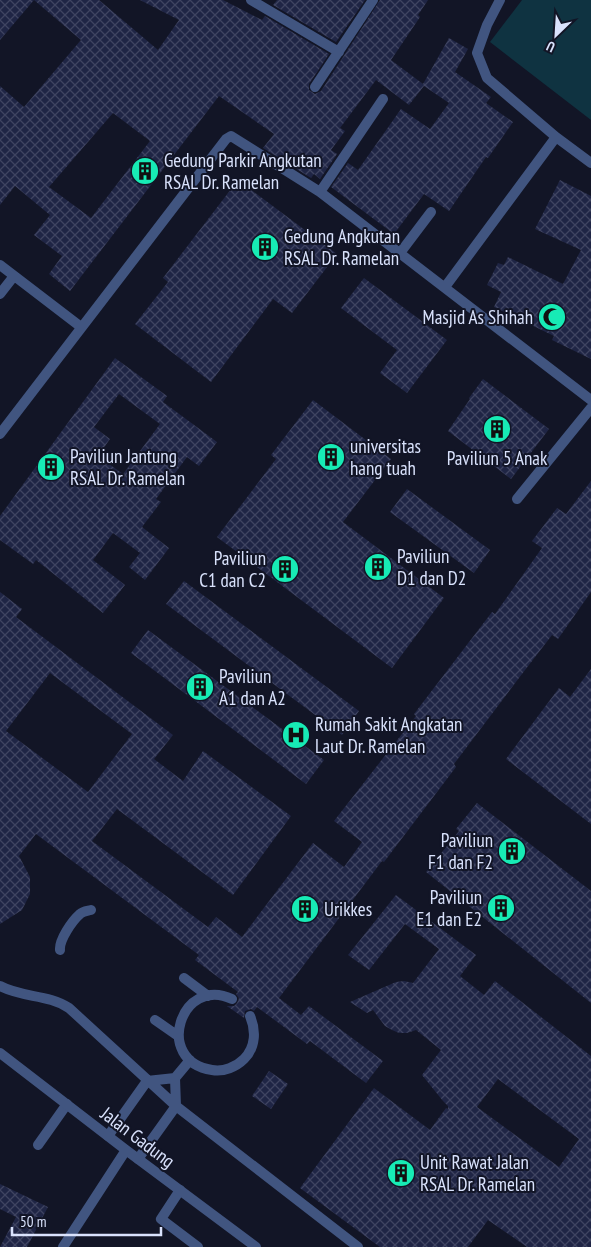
<svg xmlns="http://www.w3.org/2000/svg" width="591" height="1247" font-family="'PT Sans Narrow',sans-serif">
<defs>
<pattern id="building-cross-hatch" width="8" height="8" patternUnits="userSpaceOnUse" patternTransform="scale(1.25)"><rect width="8" height="8" fill="#1f2545"/><path d="M0 0l8 8M0 8l8-8" fill="none" stroke="#3f4461"/></pattern>
</defs>
<rect width="100%" height="100%" fill="#121526"/>
<path fill="#0f3341" d="M522,0H591V120L490,42Z"/>
<path fill="url(#building-cross-hatch)" fill-rule="evenodd" d="M0,0H99L158,50L179,20L140,0H223L262,20L265,16L329,54L309,84V90L315,94L321,91L380,0H428L418,15L420,17L391,60L423,84L449,38L468,49L455,72L491,97L486,103L513,122L488,158L486,157L449,211L424,194L394,234L331,187L348,163L358,170L401,109L430,129L449,103L424,86L409,105L376,80L340,128L345,131L331,150L337,154L320,179L314,174L311,178L263,148L274,134L219,96L70,291L49,274L62,256L34,235L50,215L15,186L0,205V86L24,107L81,40L34,0L0,40ZM113,113L150,141L91,218L49,187Z
M277,0H365L336,42L273,5Z
M238,180L337,254L292,313L273,299L211,382L135,324L168,282L163,278Z
M560,180L591,196V359L552,340L554,336L494,307L501,292L487,285L498,263L504,265L508,257L563,284L581,250L535,229Z
M364,278L447,340L407,393L380,373L397,350L341,308Z
M115,358L167,396L163,402L217,442L199,466L187,457L156,499L161,502L142,527L169,548L145,580L129,567L140,553L113,533L93,560L125,585L103,613L36,560L33,564L0,540V516ZM119,394L160,424L123,474L98,456L110,439L94,427Z
M483,379L549,429L511,479L448,431L470,399L469,398Z
M313,400L391,459L343,522L444,598L392,668L217,537L276,459L271,455Z
M591,481V592L558,639L552,635L522,674L454,764L456,767L384,862L382,861L279,998L301,1015L309,1006L383,1061L366,1083L310,1041L307,1044L257,1007L254,1011L251,1009L245,1011L244,1018L227,1006H234L237,1003L239,998L236,994L238,992L195,960L199,955L36,834L19,856L30,877V894L22,910L0,924V592L22,609L16,617L173,735L154,759L183,781L203,751L291,816L233,895L117,809L92,841L208,927L216,917L242,937L313,843L344,867L362,842L334,821L416,716L414,714L492,612L495,614L542,548L532,541L557,508L566,514ZM50,673L132,734L88,792L6,731Z
M407,489L490,550L474,573L390,512Z
M184,581L359,711L342,735L166,604Z
M148,630L324,760L306,784L131,653Z
M591,669V824L506,759L559,688L570,697Z
M477,803L591,891V1003L426,872L459,831L456,829Z
M396,895L476,955L460,976L484,995L495,981L591,1056V1247H527L488,1220L468,1247H380L300,1188L374,1088L430,1130L446,1108L448,1109V1106L443,1101L422,1075L441,1050L416,1030L407,1033H399L392,1030L385,1026L373,1010L367,1013L350,1002L396,982L404,981L413,983L439,949L405,924L369,970L348,955ZM498,1079L579,1139L559,1167L477,1107Z
M269,1071L288,1084L271,1109L252,1096Z
M0,1184L48,1207L27,1247H0L16,1217L0,1209Z"/>
<g fill="none" stroke-linecap="round" stroke-linejoin="round">
<path stroke="#415580" stroke-width="10" d="M500,0L487,25L477,53L487,78L556,137L591,163
M320,192L383,99
M400,253L431,212
M0,265L81,327
M445,287L556,137
M0,294L14,276
M0,434L226,139L231,136L320,192L591,400
M517,499L591,408
M60,950C59,940 72,921 80,914C83,911 87,911 91,910
M184,978L208,996
M0,986C22,998 48,994 69,1008L176,1106L358,1247
M232,999C181,975 153,1061 212,1070C224,1072 236,1067 244,1059C256,1047 256,1030 250,1016
M155,1020L178,1036
M108,1136L147,1081L175,1078
M38,1145L67,1104
M138,1159L176,1106L175,1078L190,1060
M180,1190L161,1219L198,1247"/>
<path stroke="#415580" stroke-width="10" d="M251,0L339,52
M315,87L373,0
M0,1053L126,1150L256,1247
M63,1247L126,1150"/>
</g>
<defs>
<symbol id="building-disc" viewBox="-11 -11 22 22"><circle r="9.5" fill="#17ebb5" stroke="#121526"/><path d="M-4-6H4V6H1V3H-1V6H-4ZM-2.5-4.3h1.7v1.8h-1.7ZM.8-4.3h1.7v1.8H.8ZM-2.5-1h1.7V.8h-1.7ZM.8-1h1.7V.8H.8Z" fill="#111"/></symbol>
<symbol id="mosque-disc" viewBox="-11 -11 22 22"><circle r="9.5" fill="#17ebb5" stroke="#121526"/><path d="M3.5-4.9A6 6 0 1 0 3.5 4.9A5 5 0 1 1 3.5-4.9Z" fill="#111"/></symbol>
<symbol id="hospital-disc" viewBox="-11 -11 22 22"><circle r="9.5" fill="#17ebb5" stroke="#121526"/><path d="M-5-5h3v3.5h4V-5h3V5h-3V1.5h-4V5h-3Z" fill="#111"/></symbol>
</defs>
<g fill-rule="evenodd">
<use href="#building-disc" x="129" y="155" width="32" height="32"/>
<use href="#building-disc" x="249" y="231" width="32" height="32"/>
<use href="#mosque-disc" x="536" y="301" width="32" height="32"/>
<use href="#building-disc" x="481" y="413" width="32" height="32"/>
<use href="#building-disc" x="315" y="441" width="32" height="32"/>
<use href="#building-disc" x="35" y="451" width="32" height="32"/>
<use href="#building-disc" x="362" y="551" width="32" height="32"/>
<use href="#building-disc" x="269" y="553" width="32" height="32"/>
<use href="#building-disc" x="184" y="671" width="32" height="32"/>
<use href="#hospital-disc" x="280" y="719" width="32" height="32"/>
<use href="#building-disc" x="496" y="835" width="32" height="32"/>
<use href="#building-disc" x="485" y="892" width="32" height="32"/>
<use href="#building-disc" x="289" y="893" width="32" height="32"/>
<use href="#building-disc" x="385" y="1157" width="32" height="32"/>
</g>
<g text-anchor="middle" stroke-width="4" stroke-linejoin="round" paint-order="stroke">
<g font-size="19" fill="#d9e2fc" stroke="#121526" text-anchor="start">
<text x="164" y="167">Gedung Parkir Angkutan<tspan x="164" dy="22">RSAL Dr. Ramelan</tspan></text>
<text x="284" y="243">Gedung Angkutan<tspan x="284" dy="22">RSAL Dr. Ramelan</tspan></text>
<text x="533" y="324" text-anchor="end">Masjid As Shihah</text>
<text x="350" y="453">universitas<tspan x="350" dy="22">hang tuah</tspan></text>
<text x="70" y="463">Paviliun Jantung<tspan x="70" dy="22">RSAL Dr. Ramelan</tspan></text>
<text x="497" y="465" text-anchor="middle">Paviliun 5 Anak</text>
<text x="397" y="563">Paviliun<tspan x="397" dy="22">D1 dan D2</tspan></text>
<text x="266" y="565" text-anchor="end">Paviliun<tspan x="266" dy="22">C1 dan C2</tspan></text>
<text x="219" y="683">Paviliun<tspan x="219" dy="22">A1 dan A2</tspan></text>
<text x="315" y="731">Rumah Sakit Angkatan<tspan x="315" dy="22">Laut Dr. Ramelan</tspan></text>
<text x="493" y="847" text-anchor="end">Paviliun<tspan x="493" dy="22">F1 dan F2</tspan></text>
<text x="482" y="904" text-anchor="end">Paviliun<tspan x="482" dy="22">E1 dan E2</tspan></text>
<text x="324" y="916">Urikkes</text>
<text x="420" y="1169">Unit Rawat Jalan<tspan x="420" dy="22">RSAL Dr. Ramelan</tspan></text>
</g>
<g font-size="19" fill="#d9e2fc" stroke="#121526">
<text transform="translate(138 1137) rotate(37)" y="7">Jalan Gadung</text>
</g>
</g>
<g transform="translate(556 35) rotate(205)" stroke="#121526" stroke-width="4" paint-order="stroke">
<path d="M0-4L9 19L0 12L-9 19Z" fill="#d9e2fc"/>
<text y="-8" font-size="14" font-weight="bold" text-anchor="middle" fill="#d9e2fc">U</text>
</g>
<path d="M12 1227v8h149v-8" fill="none" stroke="#d9e2fc" stroke-width="2.5"/>
<text x="20" y="1227" font-size="15" fill="#d9e2fc" stroke="#121526" stroke-width="4" paint-order="stroke">50 m</text>
</svg>
